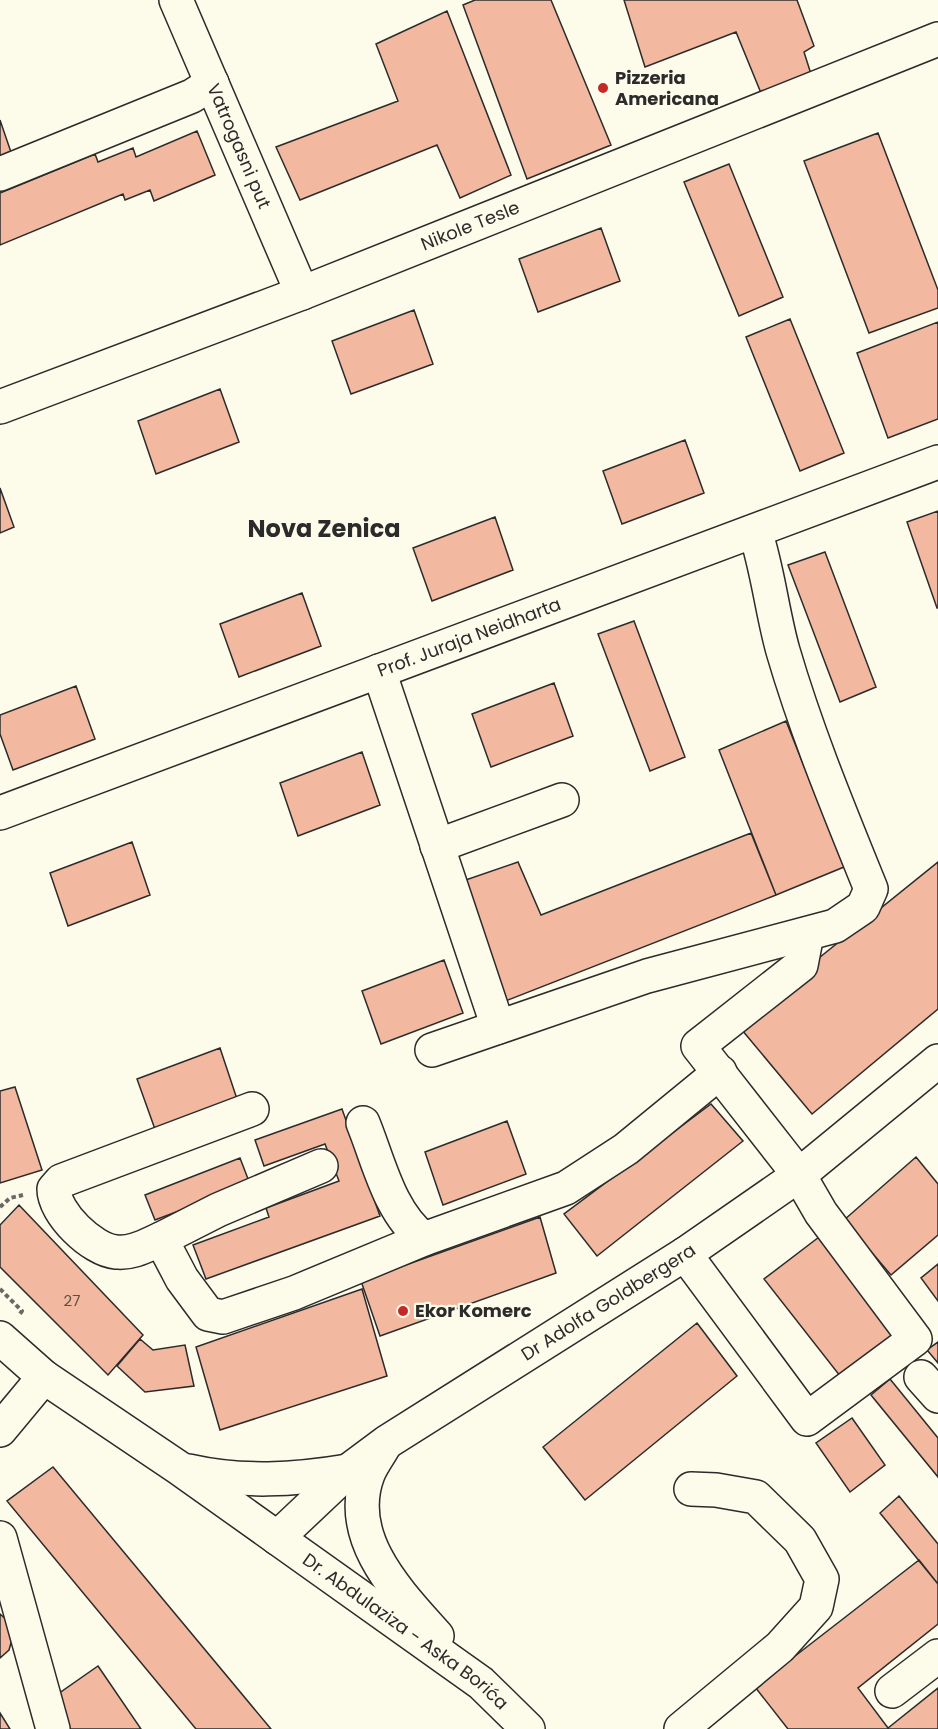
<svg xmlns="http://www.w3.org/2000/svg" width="938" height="1729" font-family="Poppins,sans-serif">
<rect width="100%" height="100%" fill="#fdfbea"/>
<path fill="#f2b8a0" stroke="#2b2b2b" stroke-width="1.5" d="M475,0H551L611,145L527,179L463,5Z
M624,0H797L814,46L804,52L811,74L761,93L736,32L645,67Z
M447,11L511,175L460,198L437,145L300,200L276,147L398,101L376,44Z
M0,120L14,161L0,166Z
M197,131L215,175L154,201L150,190L125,200L123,194L0,245V193L95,154L98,162L133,148L136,157Z
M878,133L938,290V308L869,333L804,161Z
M729,164L783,297L739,316L684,182Z
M601,228L620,281L538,312L519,259Z
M414,310L433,364L351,394L332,341Z
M790,319L844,453L800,471L746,337Z
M938,322V419L888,438L857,353Z
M220,389L239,442L156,474L138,421Z
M685,440L704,493L622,524L603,471Z
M0,488L14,527L0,533Z
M938,511V608H937L907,522Z
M495,517L513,570L432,601L413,548Z
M825,552L876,687L840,702L788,565Z
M302,593L321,646L239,677L220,624Z
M634,621L685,757L650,771L598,634Z
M554,683L573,736L491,767L472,714Z
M76,686L95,739L13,770L0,734V715Z
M786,721L844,867L776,895L719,750Z
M362,752L380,805L298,836L280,783Z
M751,833L776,895L503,1002L457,883L518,862L541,915Z
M132,842L150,895L68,926L50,873Z
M938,862V1009L812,1114L737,1024Z
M444,960L463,1013L381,1044L362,991Z
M220,1048L238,1102L156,1132L137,1079Z
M15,1087L42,1170L0,1183V1091Z
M711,1104L743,1141L597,1256L564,1214Z
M342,1109L380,1216L206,1279L193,1245L269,1217L266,1208L339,1181L325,1144L264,1166L255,1140Z
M507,1121L526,1174L443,1205L425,1152Z
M916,1157L938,1184V1235L891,1275L844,1220Z
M240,1158L250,1184L155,1220L145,1195Z
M19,1205L143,1335L108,1375L0,1267V1225Z
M540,1217L556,1273L380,1336L361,1281Z
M823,1234L897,1340L844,1381L764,1279Z
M938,1264V1301L921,1278Z
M362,1289L387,1376L220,1430L196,1347Z
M697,1323L737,1376L585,1500L543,1447Z
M140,1339L153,1350L185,1345L194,1386L145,1392L117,1366Z
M938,1342V1363L927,1350Z
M890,1379L938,1438V1477L871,1395Z
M852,1418L885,1465L850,1492L816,1443Z
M53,1467L271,1729H196L7,1501Z
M899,1496L938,1544V1584L880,1513Z
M919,1560L938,1584V1624L858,1688L888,1728L938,1688V1729H788L755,1687Z
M0,1614L9,1622L13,1636L9,1650L0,1658Z
M98,1666L141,1729H68L48,1701Z
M0,1713L10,1729H0Z"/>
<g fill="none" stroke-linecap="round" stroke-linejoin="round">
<defs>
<g id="minor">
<path id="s1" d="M176,0L302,293"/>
<path d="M0,174L192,96L212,83"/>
<path id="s2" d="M0,407L302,293L938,39"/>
<path d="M379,671L498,1027"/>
<path id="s3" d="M0,813L938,462"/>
<path d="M437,846L562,800"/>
<path d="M432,1050L647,976L835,926L863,907L871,889C839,810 807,733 783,651C772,612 768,570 755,531"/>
<path d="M363,1123C379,1162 389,1212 424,1239"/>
<path d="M321,1166L218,1210L161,1239L182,1279L208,1314L223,1317L294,1293L424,1239L566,1188L626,1149L720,1072"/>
<path d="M161,1239C147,1245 132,1254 116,1252C92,1250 54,1213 54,1189L61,1181L252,1109"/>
<path d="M685,1254L807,1419L915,1339L821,1213L799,1175L698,1046L801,965L807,934"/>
<path id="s4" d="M0,1338L44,1377L179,1468L481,1683L528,1729"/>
<path d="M921,1377L938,1396"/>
<path d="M0,1430L44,1377"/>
<path d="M384,1446C379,1455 372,1464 368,1474C344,1538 398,1592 437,1636"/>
<path d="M189,1471C242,1483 294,1480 348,1471"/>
<path d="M0,1538L53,1729"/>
<path id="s5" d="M277,1538L348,1471L387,1442L685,1254L799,1175L938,1061"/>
<path d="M892,1691L938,1656"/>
<path d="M681,1729L780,1647L816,1607L822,1579L800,1540L756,1497L716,1490L691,1489"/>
</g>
</defs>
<use href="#minor" stroke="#2b2b2b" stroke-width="36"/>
<path stroke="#6a6964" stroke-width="4" stroke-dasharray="4.5 3" stroke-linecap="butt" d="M0,1207L10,1198L23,1195
M0,1289L22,1311L19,1315"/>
<use href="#minor" stroke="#fdfbea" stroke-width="33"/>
</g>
<g fill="#c62828" stroke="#fdfbea" stroke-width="2">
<circle cx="603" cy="88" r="6"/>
<circle cx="403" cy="1311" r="6"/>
</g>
<g text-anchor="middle" stroke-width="4.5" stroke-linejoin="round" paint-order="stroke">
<g font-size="15" fill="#5d4e48">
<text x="72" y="1306">27</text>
</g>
<g font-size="18" font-weight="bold" fill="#2b2b2b" stroke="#fdfbea" text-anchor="start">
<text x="615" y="84">Pizzeria<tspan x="615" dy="21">Americana</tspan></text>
<text x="415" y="1317">Ekor Komerc</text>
</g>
<g font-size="18" fill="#2b2b2b" stroke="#fdfbea">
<text dy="6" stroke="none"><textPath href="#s1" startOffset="159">Vatrogasni put</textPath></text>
<text dy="6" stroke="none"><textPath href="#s2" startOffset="504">Nikole Tesle</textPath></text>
<text dy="6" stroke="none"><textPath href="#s3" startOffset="501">Prof. Juraja Neidharta</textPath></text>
<text dy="6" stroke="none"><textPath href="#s5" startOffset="408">Dr Adolfa Goldbergera</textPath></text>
<text dy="6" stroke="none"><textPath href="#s4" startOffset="501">Dr. Abdulaziza - Aska Borića</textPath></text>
</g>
<g font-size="24" font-weight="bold" fill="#2b2b2b" stroke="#fdfbea">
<text x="324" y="537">Nova Zenica</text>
</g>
</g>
</svg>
